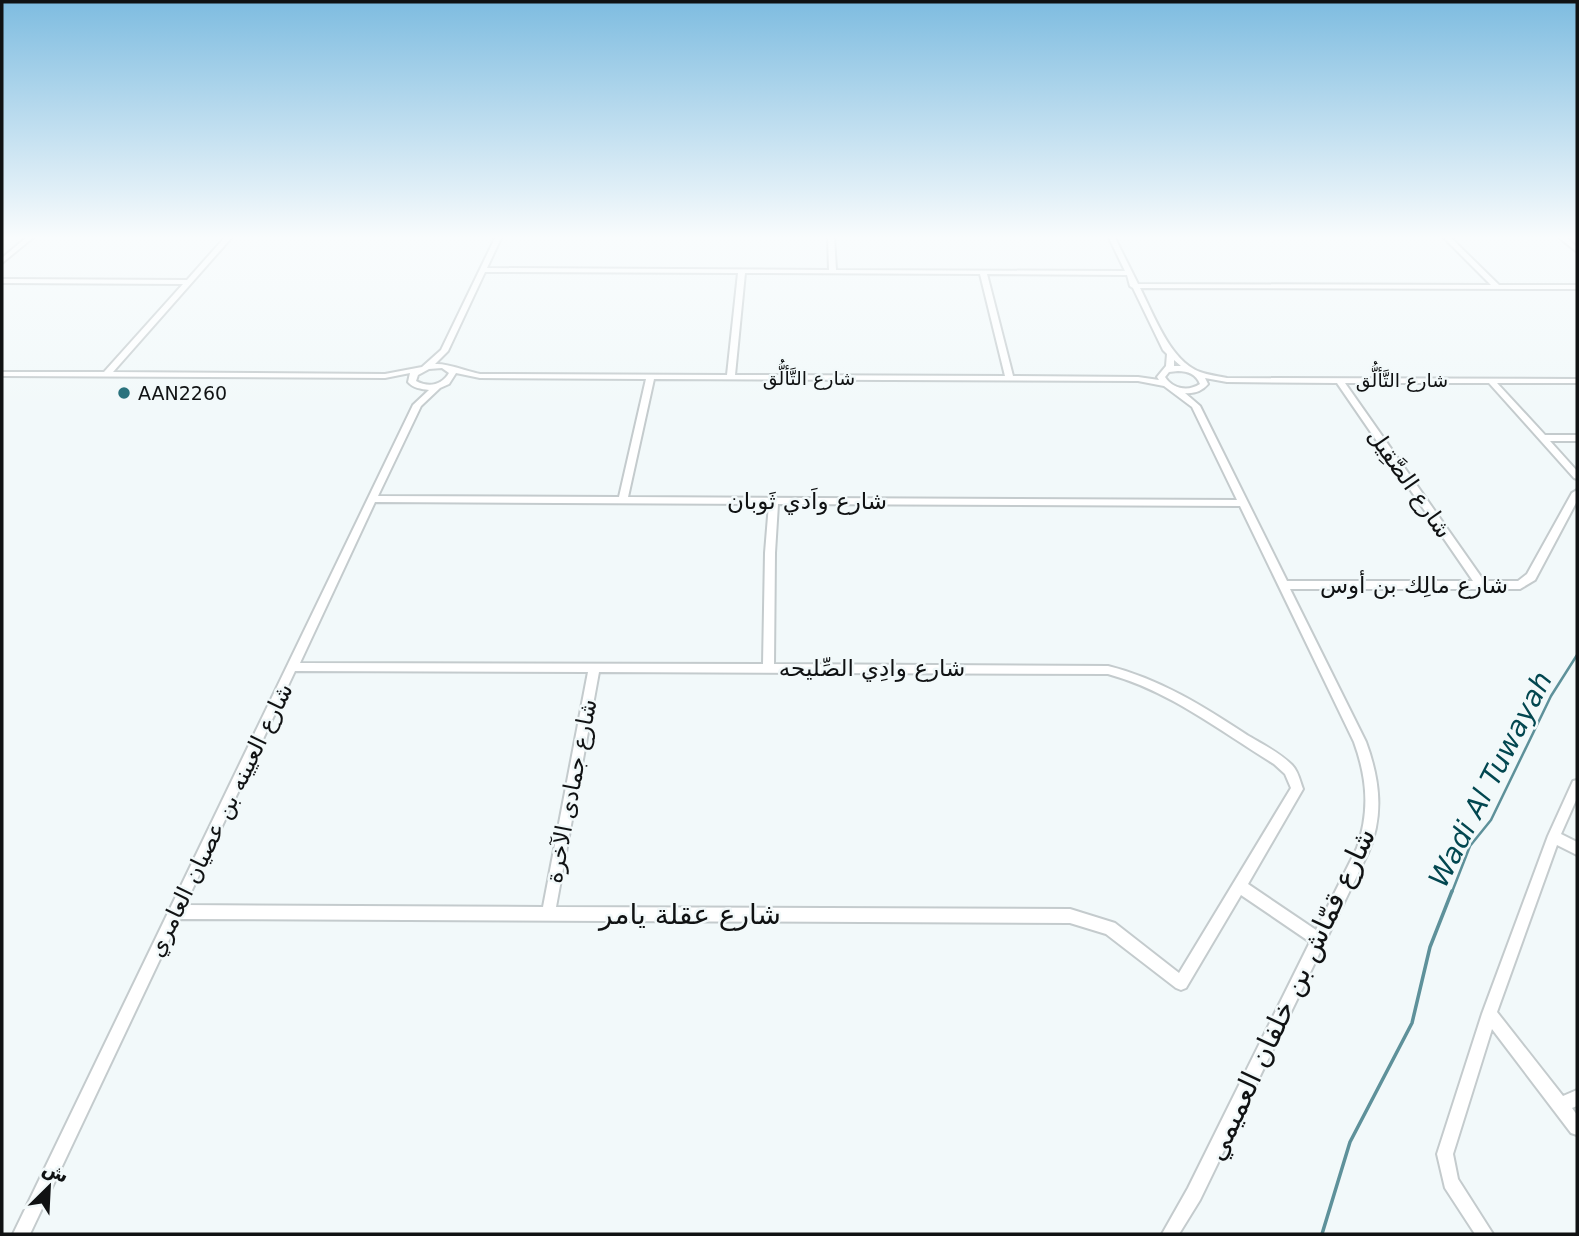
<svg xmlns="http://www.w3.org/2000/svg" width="1579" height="1236" font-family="'DejaVu Sans',Vazirmatn,sans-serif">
<rect width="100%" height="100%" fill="#f2f9fa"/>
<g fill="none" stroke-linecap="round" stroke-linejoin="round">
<path stroke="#5e919a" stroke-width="2.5" d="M1452,892L1470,846L1491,820L1551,696L1577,655"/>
<path stroke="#5e919a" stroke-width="3.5" d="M1322,1234L1350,1142L1412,1023L1430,947L1452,891"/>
<defs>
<path id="minor" d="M28,236H35L2,263V258Z
M226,236H233L113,372L385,374L422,367L441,350L496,236H502L487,268L829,270L828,236H834L836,270L1125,271L1108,236H1114L1138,284L1491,285L1442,236H1449L1499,285H1577V289L1140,288C1154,315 1170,361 1200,372C1208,375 1218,376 1227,378L1577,379V383H1497L1545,435H1577V441H1550L1577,471V479L1574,478L1489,383H1345L1484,581H1518L1527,574L1572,493L1577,490V501L1535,580L1520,589H1290L1366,742C1380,780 1384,816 1368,853L1200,1200L1179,1234H1162L1188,1188L1310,942L1241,895L1186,988L1181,990L1176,988L1106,934L1070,923L179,919L30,1234H13L413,405L429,390C421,389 413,388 408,382L410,373L385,378L2,376V372H104L183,284L2,283V279L187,280ZM485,272L738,273L727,375L480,374C466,371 447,363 435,364L448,351ZM745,273L980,274L1005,376L735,375ZM987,274L1127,275L1130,286L1133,288L1163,350L1167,354L1166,366L1157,377L1159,380L1138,377L1013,376ZM1174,360L1181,366H1174ZM442,368L449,373C442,385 429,388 416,381L418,375L429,369ZM1178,371C1188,371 1196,374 1200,384C1188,392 1173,389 1165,377L1169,372ZM456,373L480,378L646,379L619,497L378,496L421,406L440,388L449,384ZM1205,378L1227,382L1337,383L1473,581H1287L1200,406L1185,393C1194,394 1202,391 1208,384ZM654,379L1138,381L1164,386L1192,407L1237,500L628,497ZM375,502L769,504L765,553L763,664L300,663ZM778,504L1240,506L1354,742C1367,778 1370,811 1357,848L1316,930L1248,884L1303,789C1300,781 1298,771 1292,765C1279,752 1262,744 1247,735C1203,706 1160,679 1108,666L774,664L775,553ZM295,671L588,672L543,907L185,905ZM599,672L1108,674C1170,691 1220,731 1274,764L1285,774L1291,788L1179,973L1115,923L1070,909L556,907Z
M1557,236H1564L1577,247V252Z
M1577,780V798L1561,834L1577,842V855L1557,845L1497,1012L1563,1096L1577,1090V1106L1572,1108L1577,1115V1135L1571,1133L1492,1029L1453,1154L1458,1179L1493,1234H1475L1445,1188L1437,1154L1482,1014L1548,836L1573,781Z"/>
</defs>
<use href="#minor" stroke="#c4cbcd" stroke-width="4"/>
<use href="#minor" fill="#fff" fill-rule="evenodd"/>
</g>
<linearGradient id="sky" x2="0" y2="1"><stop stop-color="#7ebce0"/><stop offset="0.58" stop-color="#f9fcfd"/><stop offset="1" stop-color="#f9fcfd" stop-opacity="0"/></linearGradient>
<rect width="1579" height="409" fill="url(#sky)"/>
<circle fill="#2a727d" stroke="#f2f9fa" stroke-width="2.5" cx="124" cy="393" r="7"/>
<g text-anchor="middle" stroke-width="5" stroke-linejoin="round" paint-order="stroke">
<g font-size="19" fill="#101213" stroke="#f2f9fa">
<text x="809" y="385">شارع التَّألُّق</text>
<text x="1402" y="387">شارع التَّألُّق</text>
</g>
<g font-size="19" fill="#101213" stroke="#f2f9fa" text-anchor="start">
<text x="138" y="400">AAN2260</text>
</g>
<g font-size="23" fill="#101213" stroke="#f2f9fa">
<text transform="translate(1410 483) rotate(55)" y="8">شارع الصَّقِيل</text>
<text x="807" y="509">شارع واَدي ثَوبان</text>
<text x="1414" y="593">شارع مالِك بن أوس</text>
<text x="872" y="676">شارع وادِي الصِّليحه</text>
<text transform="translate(571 791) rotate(-79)" y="8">شارع جمادى الآخرة</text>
<text transform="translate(220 820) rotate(-64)" y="8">شارع العيينه بن عصيان العامري</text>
</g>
<g font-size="28" font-style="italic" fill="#024750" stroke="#f2f9fa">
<text transform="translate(1490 779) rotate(-63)" y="10">Wadi Al Tuwayah</text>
</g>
<g font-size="28" fill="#101213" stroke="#f2f9fa">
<text x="690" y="924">شارع عقلة يامر</text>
<text transform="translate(1290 994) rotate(-65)" y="10">شارع قمّاش بن خلفان العميمي</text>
</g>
</g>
<rect width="1579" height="1236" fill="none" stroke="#101213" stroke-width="7"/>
<g transform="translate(49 1187) rotate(24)" stroke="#f2f9fa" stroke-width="5" paint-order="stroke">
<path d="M0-5L12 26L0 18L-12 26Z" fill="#101213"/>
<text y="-10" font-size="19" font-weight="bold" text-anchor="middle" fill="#101213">ش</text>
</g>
</svg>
